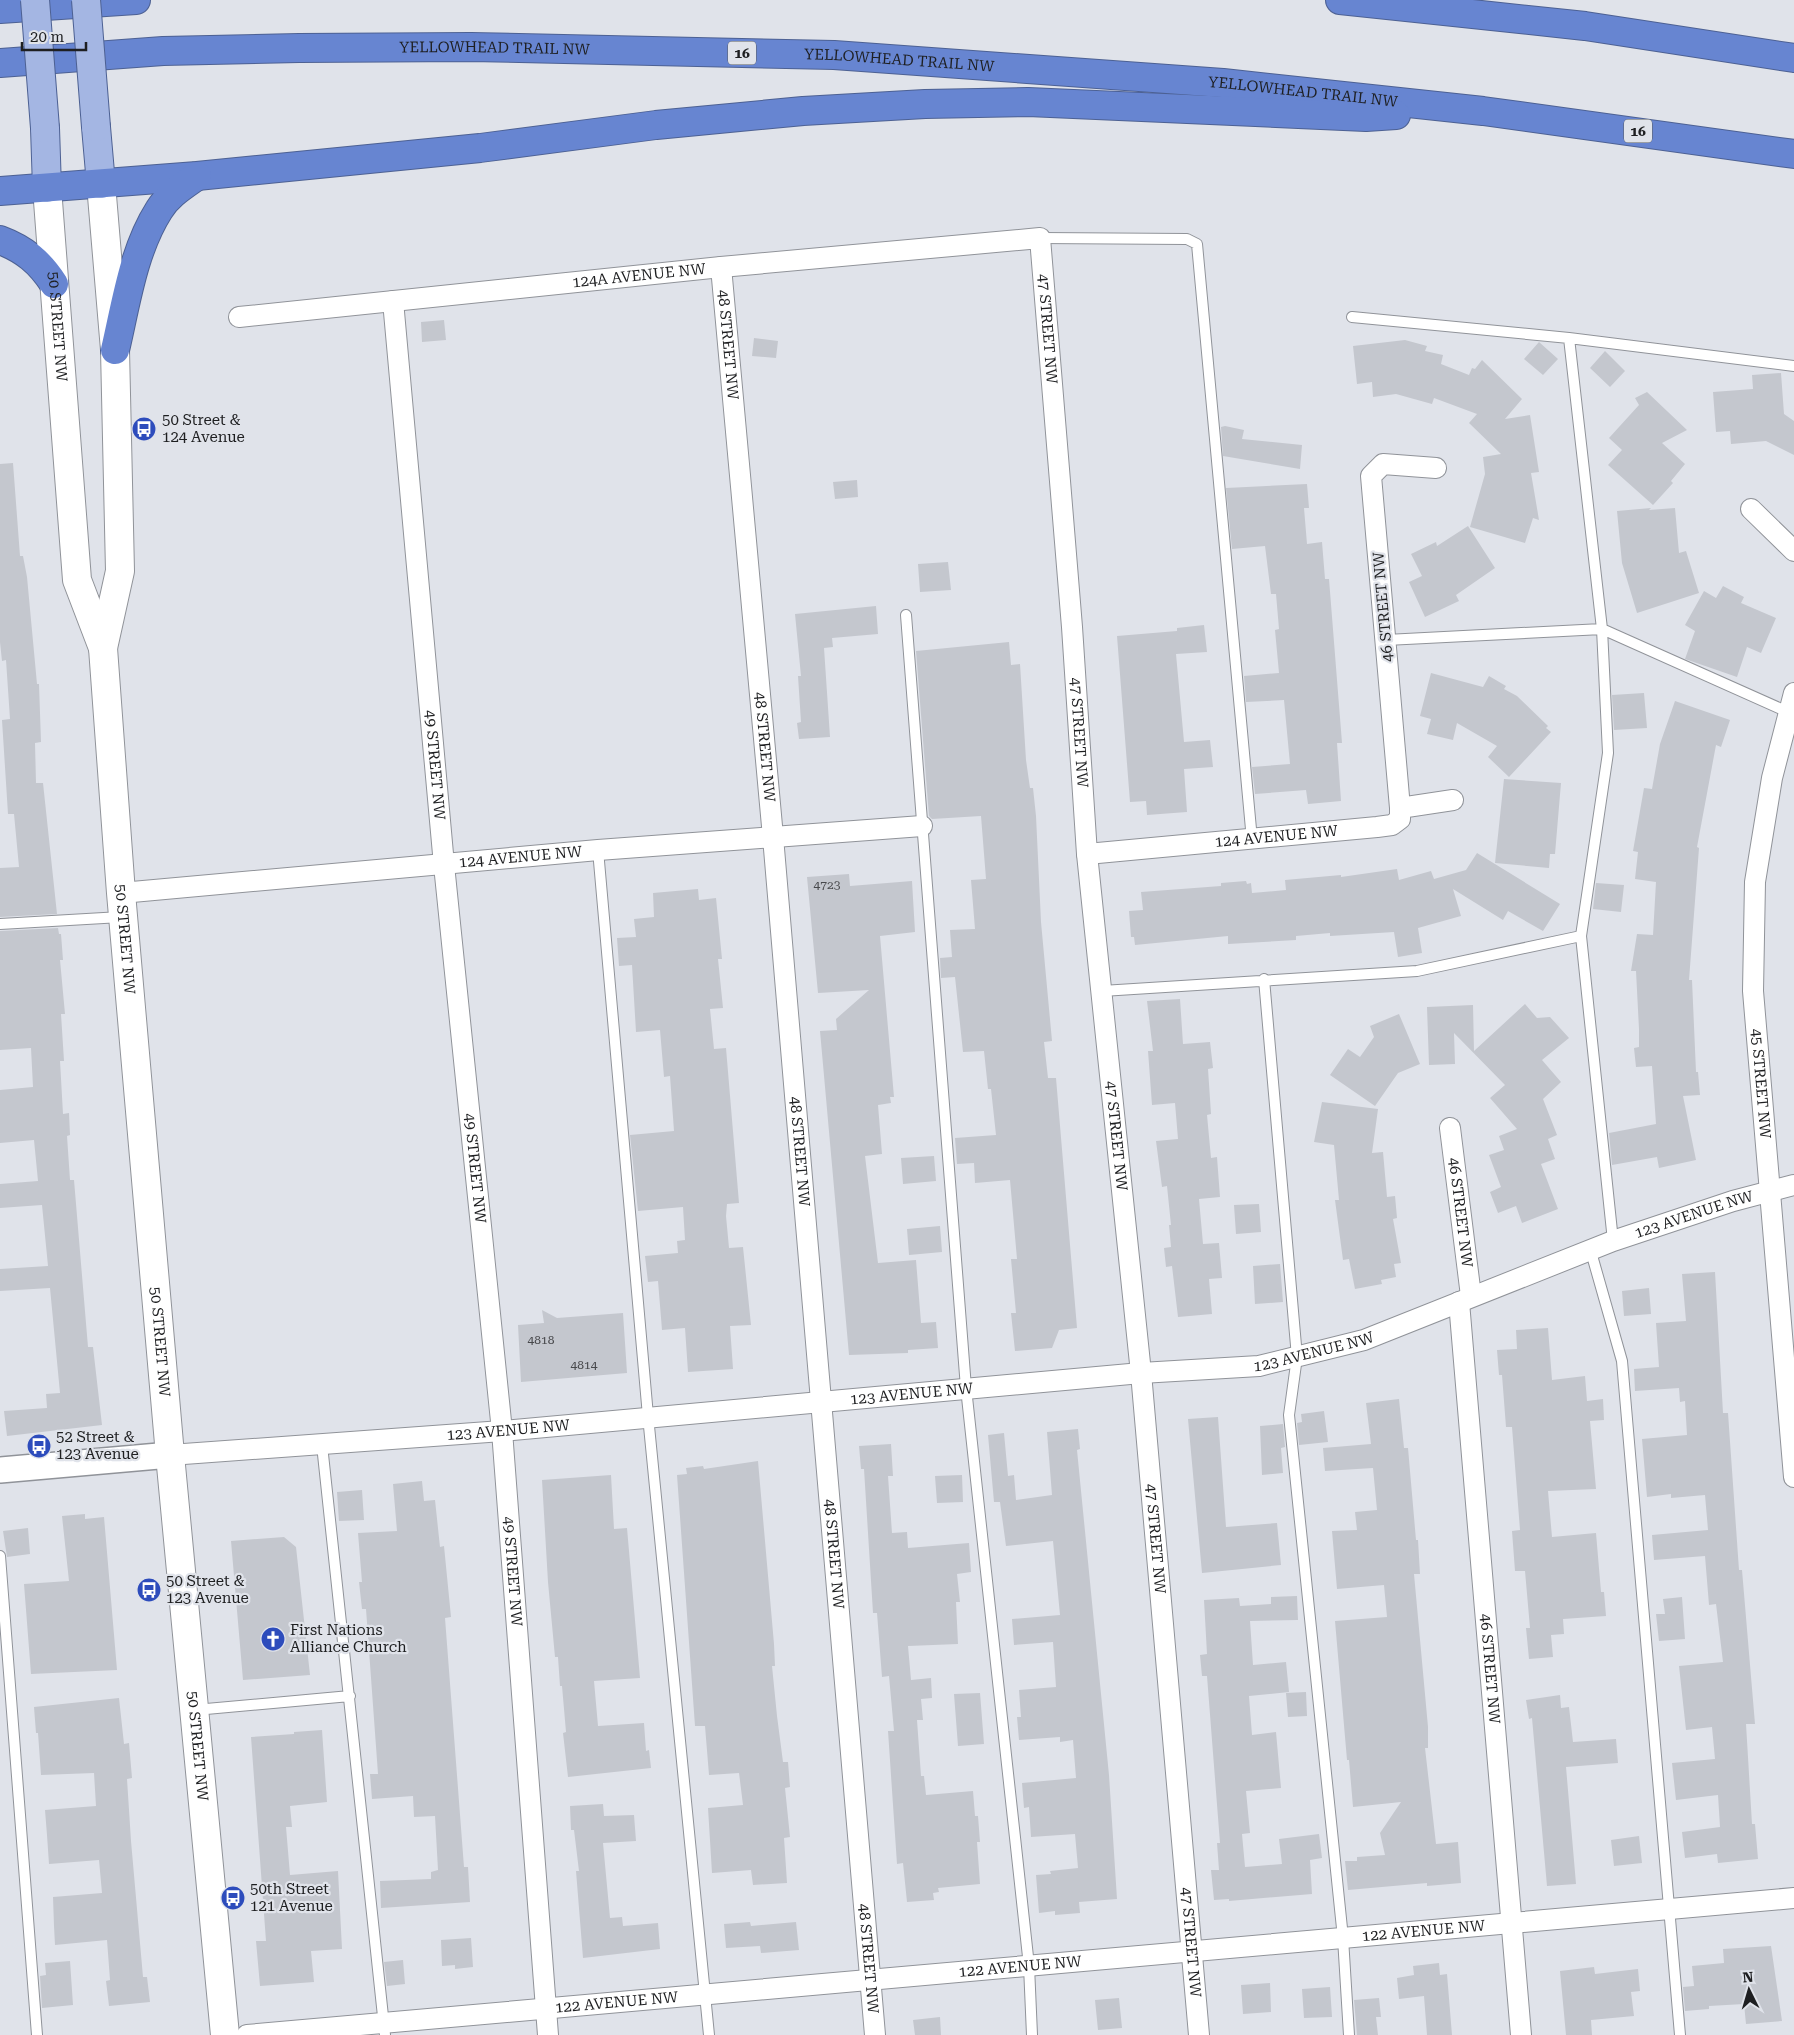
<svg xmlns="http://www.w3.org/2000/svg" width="1794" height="2035" font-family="'Roboto Serif',serif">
<rect width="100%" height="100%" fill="#e0e3ea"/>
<path fill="#c4c7ce" d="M444,320L446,340L422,342L421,322Z
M754,338L778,341L776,358L752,356Z
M1405,340L1427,346L1425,351L1443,355L1441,364L1469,375L1472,368L1475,369L1482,360L1522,399L1505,419L1530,415L1539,472L1531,473L1539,520L1533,518L1525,543L1470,527L1485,474L1483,457L1501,454L1469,423L1477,414L1434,398L1432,404L1396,394L1373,397L1372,382L1357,384L1353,346Z
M1539,342L1558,359L1543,375L1524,359Z
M1605,351L1625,371L1610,387L1590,368Z
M1781,373L1784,414L1794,421V455L1766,441L1731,444L1730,431L1716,432L1713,392L1753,389L1752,375Z
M1647,392L1687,430L1662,443L1685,464L1671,481L1673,483L1653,505L1608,465L1622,450L1609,438L1639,405L1635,398Z
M1225,426L1244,430L1242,439L1302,445L1300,469L1223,456L1221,427Z
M13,463L20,556H23L27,577L37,684H39L41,742L35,743L36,783H43L57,914L0,917V868L19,867L14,814H8L2,720L10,719L6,660L2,661L0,642V464Z
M857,480L858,497L835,499L833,482Z
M1307,484L1309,508H1304L1307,544L1322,542L1325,579H1329L1342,743H1337L1341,801L1308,804L1306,790L1255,794L1252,767L1290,764L1284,700L1246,702L1244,676L1279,673L1275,630L1279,629L1276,594H1271L1265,546L1232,549L1226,488Z
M1651,508L1649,510L1675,508L1679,553L1686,551L1699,593L1637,613L1622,563L1617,511Z
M1468,526L1495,568L1456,595L1459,601L1425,617L1409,582L1422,576L1411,554L1436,542L1437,546Z
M948,562L951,590L920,592L918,564Z
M1723,586L1744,597L1741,603L1776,618L1761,653L1747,647L1737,677L1685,659L1695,631L1685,625L1704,591L1716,598Z
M876,606L878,634L832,638L833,647L824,648L830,737L799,739L797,723L801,722L798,676H801L795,614Z
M1204,625L1207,652L1176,654L1184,742L1210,740L1213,767L1184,769L1187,812L1147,815L1146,801L1130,802L1117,636L1177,631V628Z
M1009,642L1011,665L1020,664L1026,760L1030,788H1033L1036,816L1041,922L1052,1041L1044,1042L1048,1078H1056L1077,1328L1059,1330L1052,1348L1015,1351L1011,1313H1016L1011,1259H1017L1010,1180L975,1183L974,1163L957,1164L955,1138L996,1135L991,1089H988L984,1051L963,1052L955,977L941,978L940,958L952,957L950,930L975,929L971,880L986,879L981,816L932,819L929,816L916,651Z
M1431,673L1483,687L1489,676L1506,686L1504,689L1517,696L1548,726L1546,728L1551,732L1509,777L1488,757L1497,746L1457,723L1453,740L1427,734L1431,719L1420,716Z
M1644,693L1647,728L1614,730L1612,695Z
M1675,701L1730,720L1721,747L1716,745L1697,847L1699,848L1689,980H1692L1696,1072H1698L1700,1095L1683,1096L1696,1160L1659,1168L1657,1157L1612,1165L1609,1133L1656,1124L1652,1066L1636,1067L1634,1048L1639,1047V1029L1636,971H1631L1637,934L1653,935L1656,882L1635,879L1638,852L1633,851L1644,788L1652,789L1660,744Z
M1504,779L1561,783L1555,854H1550L1549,868L1495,863Z
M1477,853L1560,904L1543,931L1508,911L1503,920L1453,889L1461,916L1418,928L1422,953L1398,957L1394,932L1330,936V933L1296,936V940L1228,944V936L1135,945L1134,937H1131L1129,911L1143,910L1141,892L1221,886V883L1246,881L1247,884L1251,883L1252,893L1286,890L1285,880L1341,875V877L1397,869L1399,880L1431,871L1434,879L1466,870Z
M849,874L850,886L912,881L915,932L880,936L894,1097H890L891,1103L878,1105L882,1154L865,1156L878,1263L916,1260L921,1323L936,1322L938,1348L908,1350V1353L849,1355L820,1031L837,1030L836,1019L869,990L818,993L807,877Z
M1596,883L1624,885L1621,912L1593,909Z
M698,889L699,900L716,898L722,959H718L723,1008L710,1009L714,1049L726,1048L739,1203L727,1204L726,1216L729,1248L743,1247L751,1325L730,1326L733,1369L688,1372L685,1328L662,1330L658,1281L648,1282L645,1256L678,1253L677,1241L685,1240L683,1207L638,1211L630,1135L674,1131L670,1076L664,1077L660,1030L636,1032L632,965L619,966L617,938L636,937L634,919L654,917L653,893Z
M58,928L59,934H61L63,960H60L65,1014H61L64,1061H60L63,1114L69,1113L70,1135L67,1136L70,1180H74L88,1347H93L102,1425L7,1436L4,1411L47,1408L46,1394L60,1393L50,1288L0,1291V1269L48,1266L42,1205L0,1208V1184L38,1181L34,1140L0,1143V1090L33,1087L31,1048L0,1050V931Z
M1180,999L1183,1044L1210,1042L1213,1068L1208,1069L1211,1114L1207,1115L1211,1158L1217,1157L1220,1197L1199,1199L1203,1244L1219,1243L1222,1278L1209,1279L1212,1314L1178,1317L1172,1266L1166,1267L1164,1248L1171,1247L1169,1225H1171L1167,1186L1162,1187L1156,1141L1178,1139L1175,1103L1152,1105L1148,1051H1153L1147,1001Z
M1525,1004L1537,1018L1550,1017L1569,1038L1542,1060L1561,1082L1543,1099L1557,1135L1548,1139L1555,1159L1541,1164L1558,1209L1522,1223L1516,1206L1498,1213L1490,1192L1501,1187L1489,1155L1504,1150L1499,1136L1517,1129L1490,1098L1505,1085L1454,1033L1455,1064L1429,1065L1427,1007L1473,1005L1474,1051Z
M1399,1014L1420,1064L1398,1073L1375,1106L1330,1075L1348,1049L1360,1057L1374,1037L1370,1026Z
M1322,1102L1378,1109L1372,1153L1383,1152L1387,1197L1395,1196L1397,1218L1393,1219L1401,1263L1394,1264L1396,1277L1381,1280L1382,1284L1355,1289L1349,1259L1343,1260L1335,1200H1339L1334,1145L1314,1142Z
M934,1156L936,1181L903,1184L901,1158Z
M1259,1204L1261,1232L1236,1234L1234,1205Z
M940,1226L942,1252L909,1255L907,1229Z
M1280,1264L1283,1302L1255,1304L1253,1266Z
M1715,1272L1723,1413H1728L1739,1570H1742L1755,1724H1746L1752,1824H1755L1758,1859L1718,1863L1717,1854L1685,1858L1682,1832L1720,1827L1718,1795L1676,1800L1672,1763L1715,1759L1712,1727L1686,1730L1679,1666L1723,1662L1716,1604L1709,1605L1705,1556L1654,1560L1652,1535L1708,1530L1705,1495L1671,1498V1494L1647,1497L1642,1439L1687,1435L1685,1401L1680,1402L1679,1388L1635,1391L1634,1369L1659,1367L1656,1323L1686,1321L1682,1274Z
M1649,1288L1651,1314L1624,1316L1622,1291Z
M542,1310L557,1318L623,1313L627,1373L521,1382L518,1325L544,1323Z
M1548,1328L1552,1380L1585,1376L1587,1401L1603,1399L1604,1420L1590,1421L1596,1489L1548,1491L1552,1537L1596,1533L1601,1592H1604L1606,1616L1563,1619L1564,1634L1551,1635L1553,1657L1529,1659L1526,1628H1530L1525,1571H1515L1512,1531L1520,1530L1512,1427H1506L1502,1375H1499L1497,1350L1517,1349L1516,1330Z
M1399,1399L1404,1448H1408L1416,1540H1418L1420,1574H1414L1428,1727V1748H1425L1436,1844L1458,1842L1461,1883L1427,1886V1883L1348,1890L1345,1861H1357V1857L1385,1855L1380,1833L1401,1802L1353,1807L1349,1760H1347L1335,1621L1387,1617L1384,1585L1337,1589L1332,1531L1357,1530L1355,1512L1377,1510L1373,1468L1325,1471L1323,1448L1371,1444L1366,1403Z
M1324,1411L1328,1442L1299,1445L1297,1423L1302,1422L1301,1414Z
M1218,1417L1226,1527L1277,1523L1281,1565L1202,1573L1188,1419Z
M1283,1424L1285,1447L1281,1448L1283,1473L1262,1475L1260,1426Z
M1078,1429L1080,1449L1077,1450L1109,1775L1117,1899L1079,1902L1080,1913L1055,1915V1911L1039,1913L1036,1875L1051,1874L1050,1871L1078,1868L1075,1834L1031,1837L1029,1807L1024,1808L1022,1783L1076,1778L1073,1740L1060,1742V1737L1019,1740L1017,1717H1021L1019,1690L1056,1687L1053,1642L1014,1645L1012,1619L1060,1615L1053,1541L1006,1546L1000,1502H994L988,1435L1004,1433L1008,1476L1014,1475L1016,1500L1052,1495L1047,1432Z
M891,1444L893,1476H888L892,1533L907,1532L908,1548L969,1543L971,1572L957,1574L960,1602H956L958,1644L908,1646L911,1680L931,1678L932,1698L921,1699L923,1720H917L921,1776H924L926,1795L973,1791L975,1816H978L980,1842H977L980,1884L938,1888L939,1892L933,1893L934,1900L907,1902L903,1863L897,1864L888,1731H894L889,1676L882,1677L877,1613H873L864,1469H861L859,1446Z
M758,1461L774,1644L775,1666H772L777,1716L783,1762H788L790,1787L785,1788L790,1837L784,1838L787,1883L753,1885L751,1870L712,1873L708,1808L743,1805L739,1773L709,1775L705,1726H695L677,1475L687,1474L686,1468L703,1466L704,1469Z
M611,1475L614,1529L627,1528L640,1678L594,1681L598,1726L644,1723L646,1751L649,1750L651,1768L568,1777L563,1733L566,1732L562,1686H560L558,1657H555L548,1582L542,1480Z
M962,1475L963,1502L937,1503L935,1476Z
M422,1481L424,1501L435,1500L440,1547L444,1546L451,1617L445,1618L464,1867H468L470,1902L381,1908L380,1881L431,1879V1872L438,1870L435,1816L414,1817L413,1796L372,1799L370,1774H378L366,1609H362L359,1582H362L358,1533L397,1531L393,1484Z
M362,1490L364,1520L339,1521L337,1492Z
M85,1514V1519L104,1517L117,1670L31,1674L24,1584L69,1581L62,1516Z
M28,1528L30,1554L7,1557L3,1531Z
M284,1537L296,1547L310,1675L243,1680L231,1541Z
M1297,1596L1298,1620L1250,1621L1253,1665L1286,1662L1289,1692L1249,1696L1252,1735L1276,1732L1281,1788L1246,1791L1250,1833L1242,1834L1245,1867L1282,1864L1279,1839L1319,1834L1322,1858L1310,1860L1312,1894L1229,1901V1899L1214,1900L1211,1870H1219L1217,1843H1220L1207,1676H1202L1200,1655L1207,1654L1204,1600L1239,1598L1240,1606L1271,1604V1597Z
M1682,1597L1685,1639L1659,1641L1656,1614H1665L1663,1599Z
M1306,1692L1307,1716L1288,1717L1286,1693Z
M980,1693L984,1744L958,1746L954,1694Z
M1560,1695L1561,1708L1569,1707L1573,1742L1616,1739L1618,1763L1566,1767L1576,1884L1547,1886L1532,1718L1529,1719L1526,1700Z
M119,1698L124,1744L129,1743L132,1778L127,1779L131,1841L143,1977H147L150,2002L109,2006L106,1981L110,1980L107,1940L55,1945L54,1926L53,1897L102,1893L99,1860L49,1864L47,1835L45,1810L96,1806L94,1773L41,1775L38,1733H36L34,1707Z
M322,1730L327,1802L290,1806L292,1827H286L290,1875L338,1871L342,1949L311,1951L314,1982L260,1986L256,1941H266L251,1737L294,1734V1732Z
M603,1804L604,1816L634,1815L636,1841L603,1843L610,1918L622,1917L623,1926L658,1923L660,1949L583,1958L576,1871H579L574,1830H571L570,1806Z
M1639,1836L1642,1863L1614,1866L1611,1840Z
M750,1922L751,1926L796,1922L799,1950L761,1953L760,1946L726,1948L724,1924Z
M471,1938L473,1967L455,1969V1965L442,1966L441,1940Z
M1771,1946L1782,2021L1746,2024L1744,2004L1709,2006V2009L1685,2011L1683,1987L1694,1986L1692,1966L1724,1963L1723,1949Z
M403,1960L405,1984L387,1986L384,1962Z
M70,1961L73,2005L42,2008L40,1976L46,1975L45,1963Z
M1439,1963L1440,1975L1447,1974L1452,2035H1427L1424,1996L1399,1999L1397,1978L1414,1975L1413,1966Z
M1594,1967L1595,1974L1638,1969L1640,1991L1631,1992L1634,2016L1591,2020L1592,2035H1566L1560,1971Z
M1270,1983L1271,2012L1243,2014L1241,1985Z
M1330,1987L1332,2017L1304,2018L1302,1989Z
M1119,1998L1122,2028L1098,2030L1095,2000Z
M1379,1998L1381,2017H1376L1378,2035H1357L1354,2000Z
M940,2017L941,2035H915L913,2020Z"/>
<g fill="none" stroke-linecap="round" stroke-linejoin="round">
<defs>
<path id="service" d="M1040,238L1187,239L1197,244L1252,840
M1352,317L1569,338L1794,366
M1569,338L1602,629L1608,753L1581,936L1613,1241
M906,615L966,1388L1029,1966L1032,2035
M1386,640L1602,629L1788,712
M598,850L648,1416L709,2035
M0,924L121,917
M1264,979L1297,1357L1289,1415L1343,1938L1349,2035
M1102,991L1417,971L1581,936
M1591,1252L1622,1361L1680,2035
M322,1445L385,2035
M0,1556L37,2035
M195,1710L350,1696"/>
<g id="minor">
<path id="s1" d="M721,267L773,837L875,2035"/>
<path id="s2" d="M393,301L444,865L502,1431L548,2035"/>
<path id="s3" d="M239,317L721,267L1040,238L1072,627L1087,854L1141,1373L1199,2035"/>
<path d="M1751,509L1794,551"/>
<path id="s4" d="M1794,693L1772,778L1755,882L1753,991L1794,1477"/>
<path d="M1400,808L1371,476L1383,464L1436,468"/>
<path id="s5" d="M1087,854L1377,827L1392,825L1400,819V808L1453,800"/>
<path id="s6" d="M121,893L598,850L922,826"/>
<path id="s7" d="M1450,1128L1471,1296"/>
<path id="s8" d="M1459,1302L1521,2035"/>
<path id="s9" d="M170,1455L502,1431L1141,1373L1259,1366L1364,1340L1613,1241L1733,1201L1794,1185"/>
<path id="s10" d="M247,2035L1794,1898"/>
</g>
<path id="tertiary" d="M0,1470L170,1455"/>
<g id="secondary">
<path d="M101,184L115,350L120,571L103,648"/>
<path id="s11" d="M47,188L77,580L103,648L121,893L170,1455L225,2035"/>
</g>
<path id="primary" d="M96,127L101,184
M45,128L47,188"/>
<g id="motorway">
<path d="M1340,0L1585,26L1794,58"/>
<path d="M0,9L136,0"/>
<path id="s12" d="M0,63L163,51L299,48L471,47L834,55L1223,83L1483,111L1794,154"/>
<path d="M0,191L197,176L480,148L656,125L803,111L925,104L1028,102L1366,117L1396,115"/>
<path d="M0,240C24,249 40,262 54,284"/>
<path d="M115,350C126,303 133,251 159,210C168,195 183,186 197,176"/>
</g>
</defs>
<use href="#service" stroke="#909399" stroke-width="12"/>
<use href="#minor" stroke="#909399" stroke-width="22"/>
<use href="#tertiary" stroke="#909399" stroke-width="28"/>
<use href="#secondary" stroke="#909399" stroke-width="30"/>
<use href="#primary" stroke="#4d6193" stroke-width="30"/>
<use href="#motorway" stroke="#4d6193" stroke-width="30"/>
<use href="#service" stroke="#fff" stroke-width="10"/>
<use href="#minor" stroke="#fff" stroke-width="20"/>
<use href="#tertiary" stroke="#fff" stroke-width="25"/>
<use href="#secondary" stroke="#fff" stroke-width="28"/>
<use href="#primary" stroke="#a4b6e3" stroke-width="28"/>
<use href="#motorway" stroke="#6785d1" stroke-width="28"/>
<defs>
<path id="primary-bridge" d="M35,0L45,128
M86,0L96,127"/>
</defs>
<use href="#primary-bridge" stroke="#4d6193" stroke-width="30" stroke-linecap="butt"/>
<use href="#primary-bridge" stroke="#a4b6e3" stroke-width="28"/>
</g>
<defs>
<symbol id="bus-disc" viewBox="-11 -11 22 22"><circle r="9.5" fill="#2d4cbc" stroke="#e0e3ea"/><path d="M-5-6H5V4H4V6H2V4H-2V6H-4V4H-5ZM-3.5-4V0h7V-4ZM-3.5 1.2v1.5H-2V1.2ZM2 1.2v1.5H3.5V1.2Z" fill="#fff"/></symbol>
<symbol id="church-disc" viewBox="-11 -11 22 22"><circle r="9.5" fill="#2d4cbc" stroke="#e0e3ea"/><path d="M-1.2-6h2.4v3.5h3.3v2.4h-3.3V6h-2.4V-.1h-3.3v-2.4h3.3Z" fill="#fff"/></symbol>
</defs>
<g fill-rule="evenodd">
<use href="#bus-disc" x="130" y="415" width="28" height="28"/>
<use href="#bus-disc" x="25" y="1432" width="28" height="28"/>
<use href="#bus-disc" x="135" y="1576" width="28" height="28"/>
<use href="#church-disc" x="259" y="1625" width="28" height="28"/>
<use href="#bus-disc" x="219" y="1884" width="28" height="28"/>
</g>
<g text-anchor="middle" stroke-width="4.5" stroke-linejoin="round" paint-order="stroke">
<g font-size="12" fill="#48494c">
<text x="827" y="889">4723</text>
<text x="541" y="1344">4818</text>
<text x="584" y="1369">4814</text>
</g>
<g fill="#e0e3ea" stroke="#585a5d" stroke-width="1">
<rect x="728" y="41.5" width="28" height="23" rx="4"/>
<rect x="1624" y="119.5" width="28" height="23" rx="4"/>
</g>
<g font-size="14" font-weight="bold" fill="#1e1f21">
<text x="742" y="58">16</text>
<text x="1638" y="136">16</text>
</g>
<g font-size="15" fill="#1e1f21" stroke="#e0e3ea">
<text dy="5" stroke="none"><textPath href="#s12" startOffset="495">YELLOWHEAD TRAIL NW</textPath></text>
<text dy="5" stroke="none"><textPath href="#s12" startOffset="900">YELLOWHEAD TRAIL NW</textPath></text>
<text dy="5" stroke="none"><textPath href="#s12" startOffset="1305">YELLOWHEAD TRAIL NW</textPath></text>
<text dy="5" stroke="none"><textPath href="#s3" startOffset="402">124A AVENUE NW</textPath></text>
<text dy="5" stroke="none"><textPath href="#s11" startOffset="139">50 STREET NW</textPath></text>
<text dy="5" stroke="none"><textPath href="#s3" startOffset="896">47 STREET NW</textPath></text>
<text dy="5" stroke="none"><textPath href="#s1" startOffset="78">48 STREET NW</textPath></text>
<text transform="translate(1383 607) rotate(-95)" y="5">46 STREET NW</text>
<text dy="5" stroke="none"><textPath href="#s3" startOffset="1301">47 STREET NW</textPath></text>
<text dy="5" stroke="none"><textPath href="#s1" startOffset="482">48 STREET NW</textPath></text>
<text dy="5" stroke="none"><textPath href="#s2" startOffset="466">49 STREET NW</textPath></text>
<text dy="5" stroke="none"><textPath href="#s5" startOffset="190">124 AVENUE NW</textPath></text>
<text dy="5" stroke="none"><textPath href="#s6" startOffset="401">124 AVENUE NW</textPath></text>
<text dy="5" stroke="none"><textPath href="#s11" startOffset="758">50 STREET NW</textPath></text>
<text dy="5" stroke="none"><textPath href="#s4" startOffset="395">45 STREET NW</textPath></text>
<text dy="5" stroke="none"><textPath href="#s3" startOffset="1706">47 STREET NW</textPath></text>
<text dy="5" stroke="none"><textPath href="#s1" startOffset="888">48 STREET NW</textPath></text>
<text dy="5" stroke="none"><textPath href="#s2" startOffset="871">49 STREET NW</textPath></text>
<text dy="5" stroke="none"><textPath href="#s7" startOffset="85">46 STREET NW</textPath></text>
<text dy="5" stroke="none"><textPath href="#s9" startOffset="1554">123 AVENUE NW</textPath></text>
<text dy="5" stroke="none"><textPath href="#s11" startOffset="1162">50 STREET NW</textPath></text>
<text dy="5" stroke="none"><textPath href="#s9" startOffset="1149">123 AVENUE NW</textPath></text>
<text dy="5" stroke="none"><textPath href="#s9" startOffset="744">123 AVENUE NW</textPath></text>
<text dy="5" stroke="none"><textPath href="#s9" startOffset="339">123 AVENUE NW</textPath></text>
<text dy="5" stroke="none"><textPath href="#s3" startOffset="2111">47 STREET NW</textPath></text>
<text dy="5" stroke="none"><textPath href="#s1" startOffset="1292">48 STREET NW</textPath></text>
<text dy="5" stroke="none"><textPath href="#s2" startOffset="1276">49 STREET NW</textPath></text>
<text dy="5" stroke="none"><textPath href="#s8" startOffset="368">46 STREET NW</textPath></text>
<text dy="5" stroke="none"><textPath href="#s11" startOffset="1568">50 STREET NW</textPath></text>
<text dy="5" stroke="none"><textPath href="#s10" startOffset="1181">122 AVENUE NW</textPath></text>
<text dy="5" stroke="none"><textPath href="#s3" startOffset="2516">47 STREET NW</textPath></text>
<text dy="5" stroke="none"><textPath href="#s1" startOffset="1698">48 STREET NW</textPath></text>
<text dy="5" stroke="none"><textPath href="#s10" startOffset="776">122 AVENUE NW</textPath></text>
<text dy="5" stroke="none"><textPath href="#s10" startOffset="371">122 AVENUE NW</textPath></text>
</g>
<g font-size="15" fill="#1e1f21" stroke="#e0e3ea" text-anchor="start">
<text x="162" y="425">50 Street &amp;<tspan x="162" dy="17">124 Avenue</tspan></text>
<text x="56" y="1442">52 Street &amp;<tspan x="56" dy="17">123 Avenue</tspan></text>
<text x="166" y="1586">50 Street &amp;<tspan x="166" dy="17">123 Avenue</tspan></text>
<text x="290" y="1635">First Nations<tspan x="290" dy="17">Alliance Church</tspan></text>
<text x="250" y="1894">50th Street<tspan x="250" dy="17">121 Avenue</tspan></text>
</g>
</g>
<g transform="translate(1749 1990) rotate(355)" stroke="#e0e3ea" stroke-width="4" paint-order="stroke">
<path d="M0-4L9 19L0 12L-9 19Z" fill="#1e1f21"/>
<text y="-8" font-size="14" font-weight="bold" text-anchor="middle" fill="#1e1f21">N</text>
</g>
<path d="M22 42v8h64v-8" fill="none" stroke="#1e1f21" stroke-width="2.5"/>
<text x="30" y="42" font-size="15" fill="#1e1f21" stroke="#e0e3ea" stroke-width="4" paint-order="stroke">20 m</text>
</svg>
